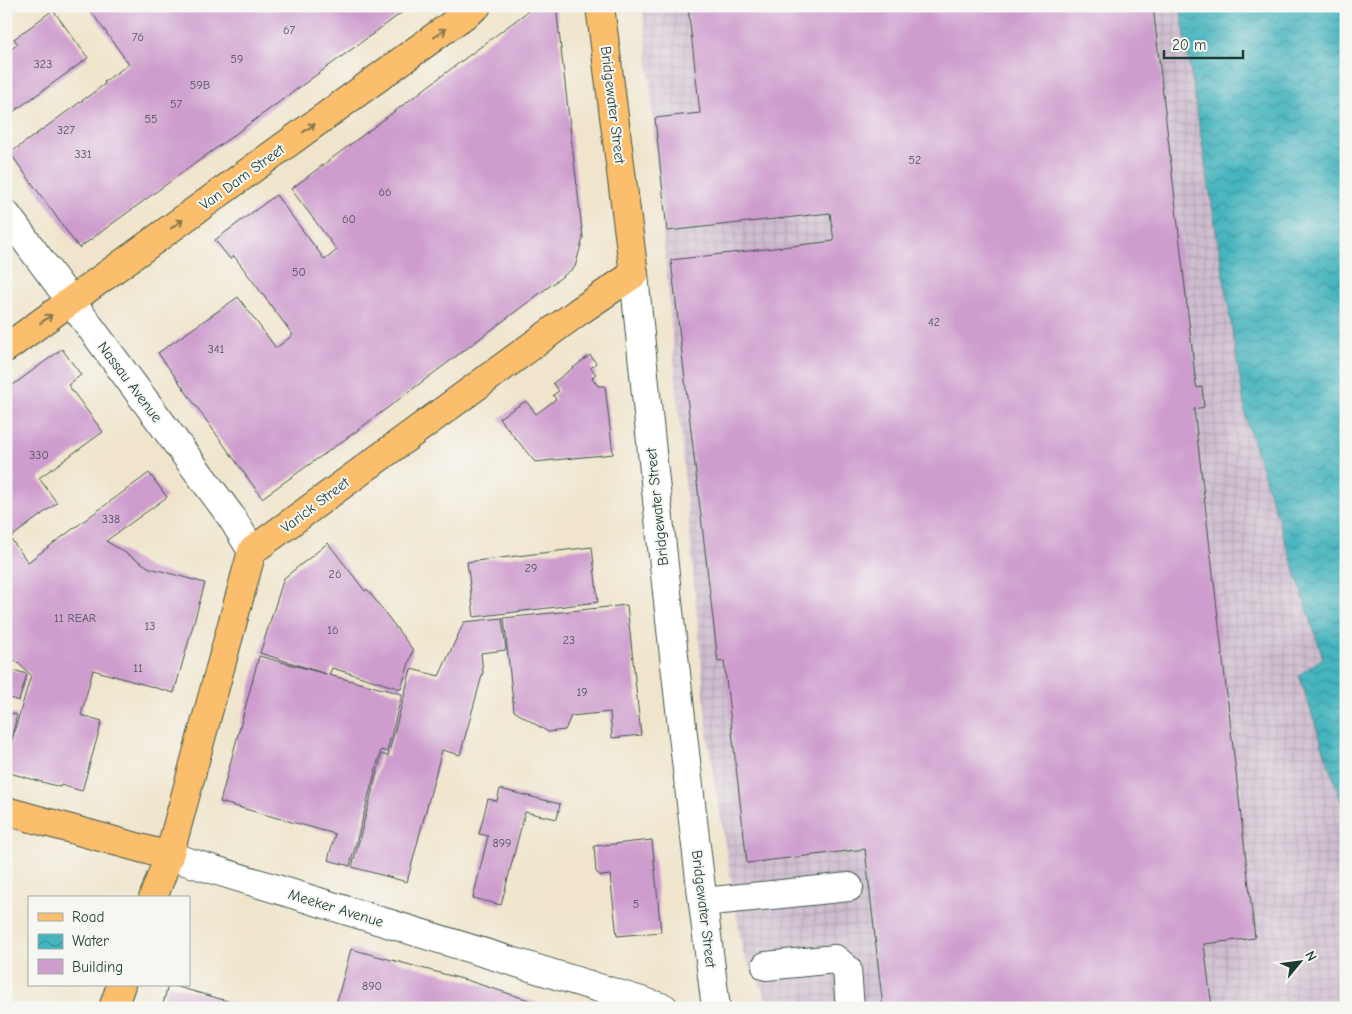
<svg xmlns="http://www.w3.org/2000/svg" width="1352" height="1014" font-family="'Comic Neue',sans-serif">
<defs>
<pattern id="industrial-grid" width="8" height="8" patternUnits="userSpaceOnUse" patternTransform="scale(1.25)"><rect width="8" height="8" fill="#cfbdcf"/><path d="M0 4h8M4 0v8" fill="none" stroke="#b1a3b2"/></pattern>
<pattern id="water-waves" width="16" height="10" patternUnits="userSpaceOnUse" patternTransform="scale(1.25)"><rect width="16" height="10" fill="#45b4be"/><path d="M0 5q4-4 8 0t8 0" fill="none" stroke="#39949b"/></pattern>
</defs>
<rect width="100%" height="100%" fill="#f6f6f2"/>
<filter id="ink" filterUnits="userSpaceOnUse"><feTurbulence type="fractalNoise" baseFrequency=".02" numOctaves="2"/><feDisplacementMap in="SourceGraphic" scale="10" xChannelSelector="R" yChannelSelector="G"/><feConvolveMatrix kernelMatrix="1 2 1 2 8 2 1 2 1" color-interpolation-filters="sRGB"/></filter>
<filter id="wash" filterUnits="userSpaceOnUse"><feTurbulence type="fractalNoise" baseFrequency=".0096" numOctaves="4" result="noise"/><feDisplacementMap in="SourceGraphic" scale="20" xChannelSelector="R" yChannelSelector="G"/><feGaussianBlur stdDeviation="1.12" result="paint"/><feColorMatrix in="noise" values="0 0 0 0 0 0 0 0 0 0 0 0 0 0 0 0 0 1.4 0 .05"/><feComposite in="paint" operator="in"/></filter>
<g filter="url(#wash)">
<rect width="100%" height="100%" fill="#f0e5cc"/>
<path fill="url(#industrial-grid)" d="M643,6H1180L1247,423L1323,658L1299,675L1346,816V1008H772L743,953L708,741Z"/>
<path fill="url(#water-waves)" stroke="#327879" d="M1180,6H1346V816L1299,675L1323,658L1247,423Z"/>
<g id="blocks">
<path fill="#ce9ccd" d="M87,6H411L79,248L10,153L105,84L104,82L129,64Z
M535,6H556L583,238L575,267L358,430L262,498L158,353L238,297L276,348L293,335L234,256L230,259L215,240L276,195L325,260L337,250L291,189Z
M688,6H1153L1196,384L1197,388L1202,387L1204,407L1194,409L1255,938L1204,944L1212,1008H883L865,849L747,863L724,661L718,662L671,260L834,241L830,213L667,231L655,118L700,113Z
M53,10L88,58L6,117V53L18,44L14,39Z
M62,349L81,375L68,385L103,432L39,478L57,503L10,538L28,562L149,473L167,497L106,541L150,568L205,583L174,693L93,670L81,715L102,721L82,791L61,785L60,787L6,772V760L31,675L6,652V390Z
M590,355L596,363L591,368L596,374L592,378L598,386H605L613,454L535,462L499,418L526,401L536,414L556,399L553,395L559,391L553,383Z
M328,543L365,591L367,589L413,650L401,689L332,668L329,675L402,694L387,752L381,750L350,866L328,860L335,834L220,802L259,656L326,674L260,653L284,578Z
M592,547L598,602L474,617L467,562Z
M627,605L641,735L612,738L610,712L571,716L565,730L548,732L514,711L504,618Z
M502,618L506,650L481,653L483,672L460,755L442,750L407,882L352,867L382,754L388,756L411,669L439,676L464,622Z
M6,668L27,674L19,701L6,697Z
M6,712L17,715L7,756H6Z
M500,789L560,804L557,819L525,812L501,905L473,898L488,836L479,834L488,799L497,801Z
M652,840L661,932L617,936L610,875L601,876L596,872L594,846Z
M351,949L466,980L554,1008H335Z
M168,985H171L252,1008H162Z"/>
</g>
</g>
<g filter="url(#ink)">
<use href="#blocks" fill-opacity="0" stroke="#3e564b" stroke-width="1"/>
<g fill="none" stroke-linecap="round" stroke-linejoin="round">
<defs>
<path id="minor" d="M6,214L230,515L252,551
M634,274C658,519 685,764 716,1008
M169,856L664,1008
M703,902L849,887
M766,966L835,959L847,969L850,1008"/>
<path id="major" d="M6,348L477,6
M6,811L169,856
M153,898L169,856L252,551L578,312L634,274L600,6
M113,1008L121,985"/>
</defs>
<use href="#minor" stroke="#3e564b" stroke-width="30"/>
<use href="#major" stroke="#3e564b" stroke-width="30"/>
<use href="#minor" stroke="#fff" stroke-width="28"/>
<use href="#major" stroke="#fabe6d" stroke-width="28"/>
</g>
<defs><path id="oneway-shaft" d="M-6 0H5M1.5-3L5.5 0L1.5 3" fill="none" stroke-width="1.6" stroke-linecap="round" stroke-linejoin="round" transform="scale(1.25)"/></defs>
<g stroke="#82774e">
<use href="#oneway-shaft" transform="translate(440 33) rotate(-36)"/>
<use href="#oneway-shaft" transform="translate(309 128) rotate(-36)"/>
<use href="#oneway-shaft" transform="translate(177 224) rotate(-36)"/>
<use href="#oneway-shaft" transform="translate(46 319) rotate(-36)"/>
</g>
</g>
<g text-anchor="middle" stroke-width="4" stroke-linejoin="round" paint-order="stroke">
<g font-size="12" fill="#4b555a">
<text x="289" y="34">67</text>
<text x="138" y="41">76</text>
<text x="237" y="63">59</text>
<text x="43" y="68">323</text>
<text x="200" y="89">59B</text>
<text x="176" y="108">57</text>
<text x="151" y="123">55</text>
<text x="66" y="134">327</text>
<text x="83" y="158">331</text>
<text x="915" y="164">52</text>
<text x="385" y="196">66</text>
<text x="349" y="223">60</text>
<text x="299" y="276">50</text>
<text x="934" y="326">42</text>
<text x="216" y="353">341</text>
<text x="39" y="459">330</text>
<text x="111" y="523">338</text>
<text x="531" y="572">29</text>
<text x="335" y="578">26</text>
<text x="75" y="622">11 REAR</text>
<text x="150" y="630">13</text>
<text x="333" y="634">16</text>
<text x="569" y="644">23</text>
<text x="138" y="672">11</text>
<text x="582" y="696">19</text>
<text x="502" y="847">899</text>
<text x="636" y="908">5</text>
<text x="372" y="990">890</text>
</g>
<g font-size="15" fill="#1f3d34" stroke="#f6f6f2">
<text transform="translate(613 105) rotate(83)" y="5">Bridgewater Street</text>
<text transform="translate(242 177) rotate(-36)" y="5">Van Dam Street</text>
<text transform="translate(130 382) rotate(53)" y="5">Nassau Avenue</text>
<text transform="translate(315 505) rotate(-37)" y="5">Varick Street</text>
<text transform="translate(657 507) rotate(-96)" y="5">Bridgewater Street</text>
<text transform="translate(336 908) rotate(17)" y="5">Meeker Avenue</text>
<text transform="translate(704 909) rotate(83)" y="5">Bridgewater Street</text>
</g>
</g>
<rect width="1352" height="1014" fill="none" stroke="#f6f6f2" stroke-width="25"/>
<rect x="28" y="896" width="162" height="90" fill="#f6f6f2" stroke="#a0aca6"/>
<rect x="38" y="913" width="25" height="8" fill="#fabe6d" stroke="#a0aca6"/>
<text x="72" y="922" font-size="15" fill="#1f3d34">Road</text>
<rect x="38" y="934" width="25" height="15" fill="url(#water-waves)" stroke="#a0aca6"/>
<text x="72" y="946" font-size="15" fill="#1f3d34">Water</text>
<rect x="38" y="959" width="25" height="15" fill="#ce9ccd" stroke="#a0aca6"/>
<text x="72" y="972" font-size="15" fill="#1f3d34">Building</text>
<g transform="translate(1300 962) rotate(61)" stroke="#f6f6f2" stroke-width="4" paint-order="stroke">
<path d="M0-4L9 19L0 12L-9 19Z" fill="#1f3d34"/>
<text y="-8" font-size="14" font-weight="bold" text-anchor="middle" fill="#1f3d34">N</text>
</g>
<path d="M1164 50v8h79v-8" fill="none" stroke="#1f3d34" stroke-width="2.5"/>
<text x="1172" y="50" font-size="15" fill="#1f3d34" stroke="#f6f6f2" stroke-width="4" paint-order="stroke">20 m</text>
</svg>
